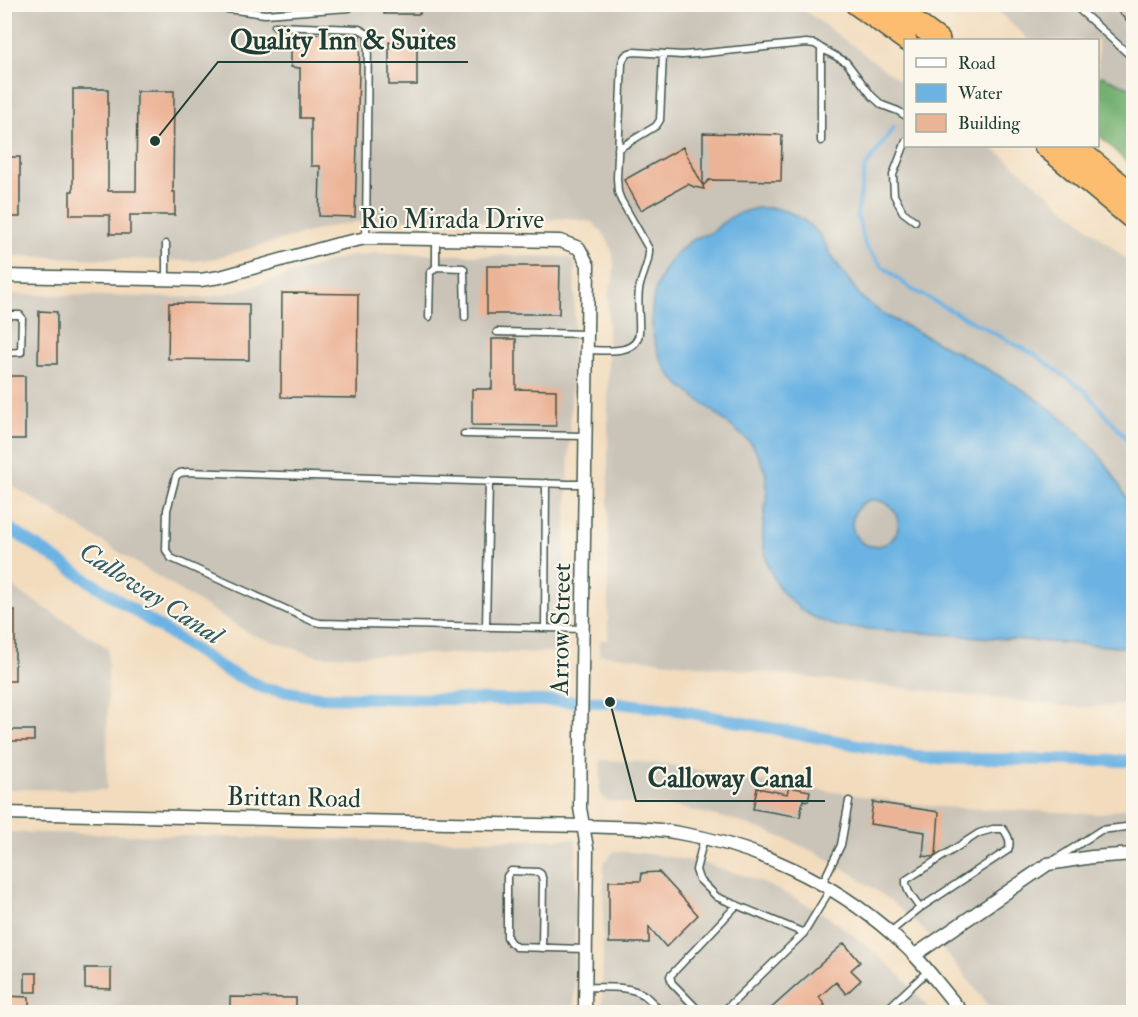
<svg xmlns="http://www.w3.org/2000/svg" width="1138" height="1017" font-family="'IM FELL Double Pica',serif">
<rect width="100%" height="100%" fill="#fbf7ec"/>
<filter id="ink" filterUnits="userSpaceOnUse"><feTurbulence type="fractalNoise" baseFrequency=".0167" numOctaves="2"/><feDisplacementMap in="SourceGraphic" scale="12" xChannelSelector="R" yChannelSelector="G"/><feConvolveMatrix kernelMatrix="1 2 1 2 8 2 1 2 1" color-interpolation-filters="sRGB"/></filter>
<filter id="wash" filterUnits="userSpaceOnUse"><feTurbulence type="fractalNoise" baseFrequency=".008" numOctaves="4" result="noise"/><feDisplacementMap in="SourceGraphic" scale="24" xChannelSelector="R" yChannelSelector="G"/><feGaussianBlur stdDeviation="1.35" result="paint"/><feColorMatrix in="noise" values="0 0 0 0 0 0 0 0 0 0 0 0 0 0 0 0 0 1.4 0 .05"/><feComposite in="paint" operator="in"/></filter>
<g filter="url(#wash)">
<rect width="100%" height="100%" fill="#f2dcbd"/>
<path fill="#c9c3b8" d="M5,5H797L905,84L906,146H989L1006,158L1133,265V704L1080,708L599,654L600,640H608V292L613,280L614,267L613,255L609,243L602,232L592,222L567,218L554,219L541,222L387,219L362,221L328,227L215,258L194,261L5,256Z
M991,5H1133V136L1098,103V40H1029Z
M378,253L565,257L571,259L575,264L574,326L561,652L317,656L250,634L5,481L4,294L206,298L237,291L345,257Z
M4,582L108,648L107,790L5,789Z
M601,760L639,762L673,765L736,778L939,807L1100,814L1133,806V1012H993L960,969L927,933L891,901L851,873L823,856L793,842L763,830L733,820L677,807L607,801L603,797L600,792Z
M5,832L404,841L576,839L574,1012H5Z
M615,851L653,854L703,863L751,878L785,893L829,917L870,948L902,977L932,1012H602L604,862Z"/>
<path fill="#74b071" stroke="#4a7652" stroke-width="1.5" d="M1102,76L1131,88L1133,91V168L1098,134V78Z"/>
<path fill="#6cb3e3" stroke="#46788c" stroke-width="1.5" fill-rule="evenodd" d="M757,208H774L789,212L804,220L821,236L832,257L861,297L885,315L970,359L1020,388L1047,406L1082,435L1107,465L1133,509V648L841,627C793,616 762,580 763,530C764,507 772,485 762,463C759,457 755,448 751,443C747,439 741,435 737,431C722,418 707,406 691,394C685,389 679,385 674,379C643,344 644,284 679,251C685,245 693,239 701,236C706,234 710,234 714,231C717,228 720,224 724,222C734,214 745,211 757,208ZM870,500C904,498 908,543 877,546C849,549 842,509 870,500Z"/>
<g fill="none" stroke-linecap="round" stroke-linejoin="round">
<path stroke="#6cb3e3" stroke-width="4" d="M894,127L865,168L857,215L866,247L882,266L911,289L1035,355L1085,391L1125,437L1134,449"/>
<path stroke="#6cb3e3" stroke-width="12" d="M4,525L225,670L264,688L318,697L610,702L677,710L924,758L1123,761L1134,760"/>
</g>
<g id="blocks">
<path fill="#ecb497" d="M384,4H420V14H384Z
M1110,4H1134V28Z
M291,34L360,35L355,217L319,216L320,166H311V118H300V68L291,67Z
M389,42H417V85H389Z
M73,89H108V191H136L137,91H174L173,192H175V215H130V234H110V215H70V191H73Z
M703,133L782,135L781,181L709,180L703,186L704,189L694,187L688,184L641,210L624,180L683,147L703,186Z
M4,157H20V217H4Z
M487,266H560L559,314H487Z
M282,293L358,294L357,398L281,397Z
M169,303L249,304V360L168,359Z
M39,311L57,312V364H38Z
M492,339H516V389L556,390V426L472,425V389H492Z
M4,376H25V439H4Z
M4,610H15V681H4Z
M5,730H34V741H5Z
M789,787L810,791L808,801L803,800L800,817L753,809L757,788L787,794Z
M873,802L939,812L936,855L932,857L923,856L925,832L870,824Z
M659,872L698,915L666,947L649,927V943H609V881H641L642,873Z
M844,943L860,962L851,970L861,980L846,994L836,982L819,997L825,1005L817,1012H767Z
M85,968H111V989L85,988Z
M25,973H37V992H25Z
M4,996L29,997V1012H4Z
M230,997L296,998V1012H230Z"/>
</g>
</g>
<g filter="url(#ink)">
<use href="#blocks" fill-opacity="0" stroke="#3f5549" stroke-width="1.5"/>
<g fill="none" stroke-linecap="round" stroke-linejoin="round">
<defs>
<path id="service" d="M189,4L265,14L349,8V4
M1073,4L1134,59
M275,26L359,29L368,34L366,238
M821,48L846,62L872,96L882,105L898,111L906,116
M906,141L893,175L894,195L903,212L915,221
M618,149L656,126L660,120L663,54
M4,262L5,240
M436,267V239
M166,279V244
M4,315H20L22,318L21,352L4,353
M429,317L430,273L436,267L463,268L464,269L465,317
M497,332L587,334
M587,350C603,350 638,356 639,332C640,318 637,304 639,290C641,276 650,263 649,249L621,200L618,192L617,178L622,63C624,56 626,53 634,52L682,55L696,54L806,43L815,44L821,48V141
M464,434L585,436
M546,483L545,628L320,623L312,621L171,558L166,550L167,510L176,476L180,473L187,472L568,484H584
M486,627L489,481
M545,628L583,629
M704,838L696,870L699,879L717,897L804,933L830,890
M1056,859L1101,830L1134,826
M822,884L841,845L849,801
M890,932L920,908L1008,850C1012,842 1008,835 1003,829H993L979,833L906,880C905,890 914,900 920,908
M542,948L543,881L541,874L538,872L511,871L507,876V937L510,942L516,947L585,949
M586,987C604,988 628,985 644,995C650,999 656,1007 661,1012
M700,1012L672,983L670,976L737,905
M723,1012L804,933
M884,1012L928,971"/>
<path id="minor" d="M4,276L200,280L220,277L338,244L366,238L560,241L579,248L588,265L580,808L587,848L585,1012
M4,813L583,826C615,827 647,827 679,833C757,846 833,882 892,934C899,941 908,948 915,956C932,974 946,994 962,1012
M915,955L1048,864L1092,857L1134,854"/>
<path id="motorway" d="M856,4L906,40
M890,4L939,40
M1045,146L1134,220
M1074,146L1134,195"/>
</defs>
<use href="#service" stroke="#3f5549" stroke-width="9"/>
<use href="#minor" stroke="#3f5549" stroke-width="15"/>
<use href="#motorway" stroke="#3f5549" stroke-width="24"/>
<use href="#service" stroke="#fff" stroke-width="6"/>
<use href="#minor" stroke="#fff" stroke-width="12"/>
<use href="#motorway" stroke="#fcbd6f" stroke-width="21"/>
</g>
</g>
<g text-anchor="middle" stroke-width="4.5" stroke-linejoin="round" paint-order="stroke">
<g font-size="26" fill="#1f3d34" stroke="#fbf7ec">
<text x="452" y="228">Rio Mirada Drive</text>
<text transform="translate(560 629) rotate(-89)" y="9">Arrow Street</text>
<text transform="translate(294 797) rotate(1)" y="9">Brittan Road</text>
</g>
<g font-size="27" font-style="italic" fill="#325a60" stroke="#fbf7ec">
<text transform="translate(151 593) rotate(33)" y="9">Calloway Canal</text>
</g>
</g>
<path fill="none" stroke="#1f3d34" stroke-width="2" d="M155 141L218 62H468M610 702L636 801H825"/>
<g fill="#1f3d34" stroke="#fbf7ec" stroke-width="2">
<circle cx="155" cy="141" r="6"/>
<circle cx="610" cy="702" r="6"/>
</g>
<g font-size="27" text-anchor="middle" font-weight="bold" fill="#1f3d34" stroke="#fbf7ec" stroke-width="4.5" stroke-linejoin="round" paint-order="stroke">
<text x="343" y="49">Quality Inn &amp; Suites</text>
<text x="730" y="787">Calloway Canal</text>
</g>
<rect width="1138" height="1017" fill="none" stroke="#fbf7ec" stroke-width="24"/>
<rect x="904" y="39" width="195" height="108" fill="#fbf7ec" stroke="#a3ada2" stroke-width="1.5"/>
<rect x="916" y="58" width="30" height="9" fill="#ffffff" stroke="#a3ada2" stroke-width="1.5"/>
<text x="958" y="69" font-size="18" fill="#1f3d34">Road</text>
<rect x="916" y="84" width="30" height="18" fill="#6cb3e3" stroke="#a3ada2" stroke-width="1.5"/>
<text x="958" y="99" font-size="18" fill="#1f3d34">Water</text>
<rect x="916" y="114" width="30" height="18" fill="#ecb497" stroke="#a3ada2" stroke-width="1.5"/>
<text x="958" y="129" font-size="18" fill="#1f3d34">Building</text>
</svg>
